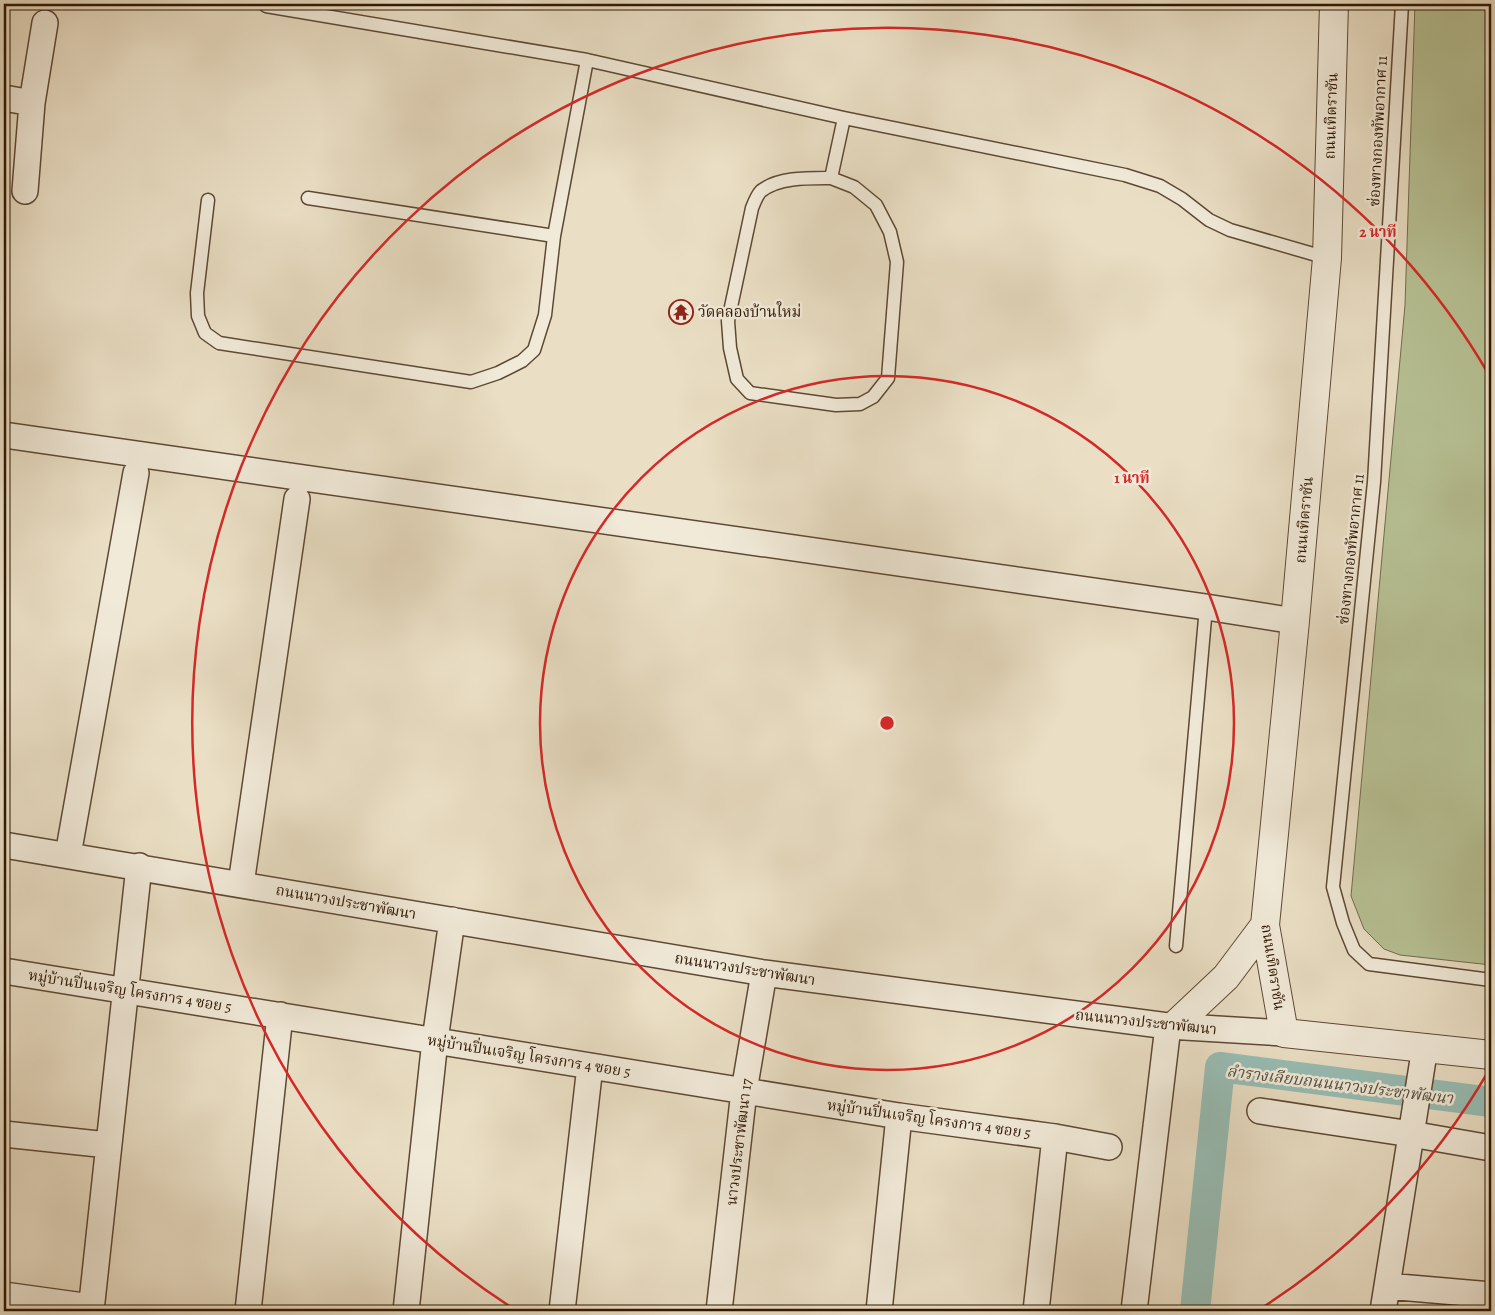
<svg xmlns="http://www.w3.org/2000/svg" width="1495" height="1315" font-family="Alegreya,'Noto Serif Thai',serif">
<rect width="100%" height="100%" fill="#eadfc5"/>
<filter id="stains"><feTurbulence type="fractalNoise" baseFrequency=".004" numOctaves="4"/><feColorMatrix values="0 0 0 0 .2 0 0 0 0 .09 0 0 0 0 .02 0 0 0 .5 -.17"/></filter>
<radialGradient id="worn" r=".72"><stop offset=".6" stop-color="#630" stop-opacity="0"/><stop offset="1" stop-color="#630" stop-opacity=".3"/></radialGradient>
<path fill="#b7c295" stroke="#736c4c" d="M1415,4H1491V965L1400,955L1384,949L1364,929L1351,896L1405,305Z"/>
<g fill="none" stroke-linecap="round" stroke-linejoin="round">
<path stroke="#98bdb4" stroke-width="30" d="M1195,1311L1220,1067L1491,1102"/>
<defs>
<path id="service" d="M1402,4L1374,482L1333,887L1343,923L1354,950L1369,964L1491,980
M266,6L587,60L844,118L1125,175L1160,186L1182,199L1209,220L1230,230L1327,258
M831,178L854,187L876,205L890,232L897,262L888,378L873,397L860,404L836,405L750,393L737,379L730,348L728,321L752,208C754,203 757,195 761,191C779,177 809,178 831,178L844,118
M308,198L554,236
M208,200L197,293L198,316L205,333L219,343L471,382L498,373L522,361L534,350L545,315L554,236L587,60
M1176,946L1206,607"/>
<path id="minor" d="M4,98L32,103
M25,191L32,103L45,23
M4,435L1206,607L1295,621
M4,845L764,973L1168,1026L1284,1033
M68,855L136,473
M241,884L297,499
M4,971L899,1116L1055,1137L1109,1147
M1260,1111L1411,1134L1491,1148
M4,1134L108,1145
M1387,1286L1491,1295
M4,1295L91,1307
M91,1311L139,866
M248,1311L280,1015
M406,1311L435,1040L452,920
M562,1311L590,1066
M719,1311L744,1091L764,973
M879,1311L899,1116
M1036,1311L1055,1137
M1134,1311L1168,1026
M1383,1311L1425,1047"/>
<path id="tertiary" d="M1334,4L1327,258L1295,621L1265,925L1284,1033L1491,1055
M1174,1026L1226,977L1265,925"/>
</defs>
<use href="#service" stroke="#5e4934" stroke-width="15"/>
<use href="#minor" stroke="#5e4934" stroke-width="28"/>
<use href="#tertiary" stroke="#5e4934" stroke-width="30"/>
<use href="#service" stroke="#f1ead9" stroke-width="12"/>
<use href="#minor" stroke="#f1ead9" stroke-width="25"/>
<use href="#tertiary" stroke="#f1ead9" stroke-width="28"/>
</g>
<g fill="none" stroke="#d62828" stroke-width="2.5">
<circle cx="887" cy="723" r="347"/>
<path d="M1489 1070A695 695 0 0 1 1260 1309M514 1309A695 695 0 1 1 1489 375"/>
</g>
<defs>
<symbol id="temple-ring" viewBox="-11 -11 22 22"><circle r="9.5" fill="#f1ead9" stroke="#8f2418" stroke-width="1.5"/><path d="M0-6L5-2H3V0L6.5 2.5H4V6H1.5V3h-3V6H-4V2.5H-6.5L-3 0V-2H-5Z" fill="#8f2418"/></symbol>
</defs>
<g fill-rule="evenodd">
<use href="#temple-ring" x="667" y="298" width="28" height="28"/>
</g>
<g text-anchor="middle" stroke-width="5" stroke-linejoin="round" paint-order="stroke">
<g font-size="15" fill="#2f1703" stroke="#f1ead9">
<text transform="translate(1331 116) rotate(-88)" y="5">ถนนเทิดราชัน</text>
<text transform="translate(1378 131) rotate(-87)" y="5">ช่องทางกองทัพอากาศ 11</text>
<text transform="translate(1304 520) rotate(-85)" y="5">ถนนเทิดราชัน</text>
<text transform="translate(1351 549) rotate(-84)" y="5">ช่องทางกองทัพอากาศ 11</text>
<text transform="translate(346 902) rotate(10)" y="5">ถนนนาวงประชาพัฒนา</text>
<text transform="translate(1273 967) rotate(81)" y="5">ถนนเทิดราชัน</text>
<text transform="translate(745 969) rotate(9)" y="5">ถนนนาวงประชาพัฒนา</text>
<text transform="translate(130 991) rotate(9)" y="5">หมู่บ้านปิ่นเจริญ โครงการ 4 ซอย 5</text>
<text transform="translate(1146 1022) rotate(6)" y="5">ถนนนาวงประชาพัฒนา</text>
<text transform="translate(529 1056) rotate(9)" y="5">หมู่บ้านปิ่นเจริญ โครงการ 4 ซอย 5</text>
<text transform="translate(929 1119) rotate(8)" y="5">หมู่บ้านปิ่นเจริญ โครงการ 4 ซอย 5</text>
<text transform="translate(739 1142) rotate(-83)" y="5">นาวงประชาพัฒนา 17</text>
</g>
<g font-size="15" fill="#2f1703" stroke="#f1ead9" text-anchor="start">
<text x="698" y="317">วัดคลองบ้านใหม่</text>
</g>
<g font-size="16" font-style="italic" fill="#545141" stroke="#f1ead9">
<text transform="translate(1340 1084) rotate(7)" y="6">ลำรางเลียบถนนนาวงประชาพัฒนา</text>
</g>
</g>
<circle cx="887" cy="723" r="8" fill="#d62828" stroke="#f1ead9" stroke-width="2.5"/>
<g font-size="15" text-anchor="middle" font-weight="bold" fill="#d62828" stroke="#f1ead9" stroke-width="5" stroke-linejoin="round" paint-order="stroke">
<text x="1378" y="237">2 นาที</text>
<text x="1132" y="483">1 นาที</text>
</g>
<rect width="1495" height="1315" fill="none" stroke="#eadfc5" stroke-width="20"/>
<rect x="5" y="5" width="1485" height="1305" fill="none" stroke="#2f1703" stroke-width="2.5"/>
<rect x="10" y="10" width="1475" height="1295" fill="none" stroke="#2f1703"/>
<rect width="100%" height="100%" filter="url(#stains)"/>
<rect width="100%" height="100%" fill="url(#worn)"/>
</svg>
